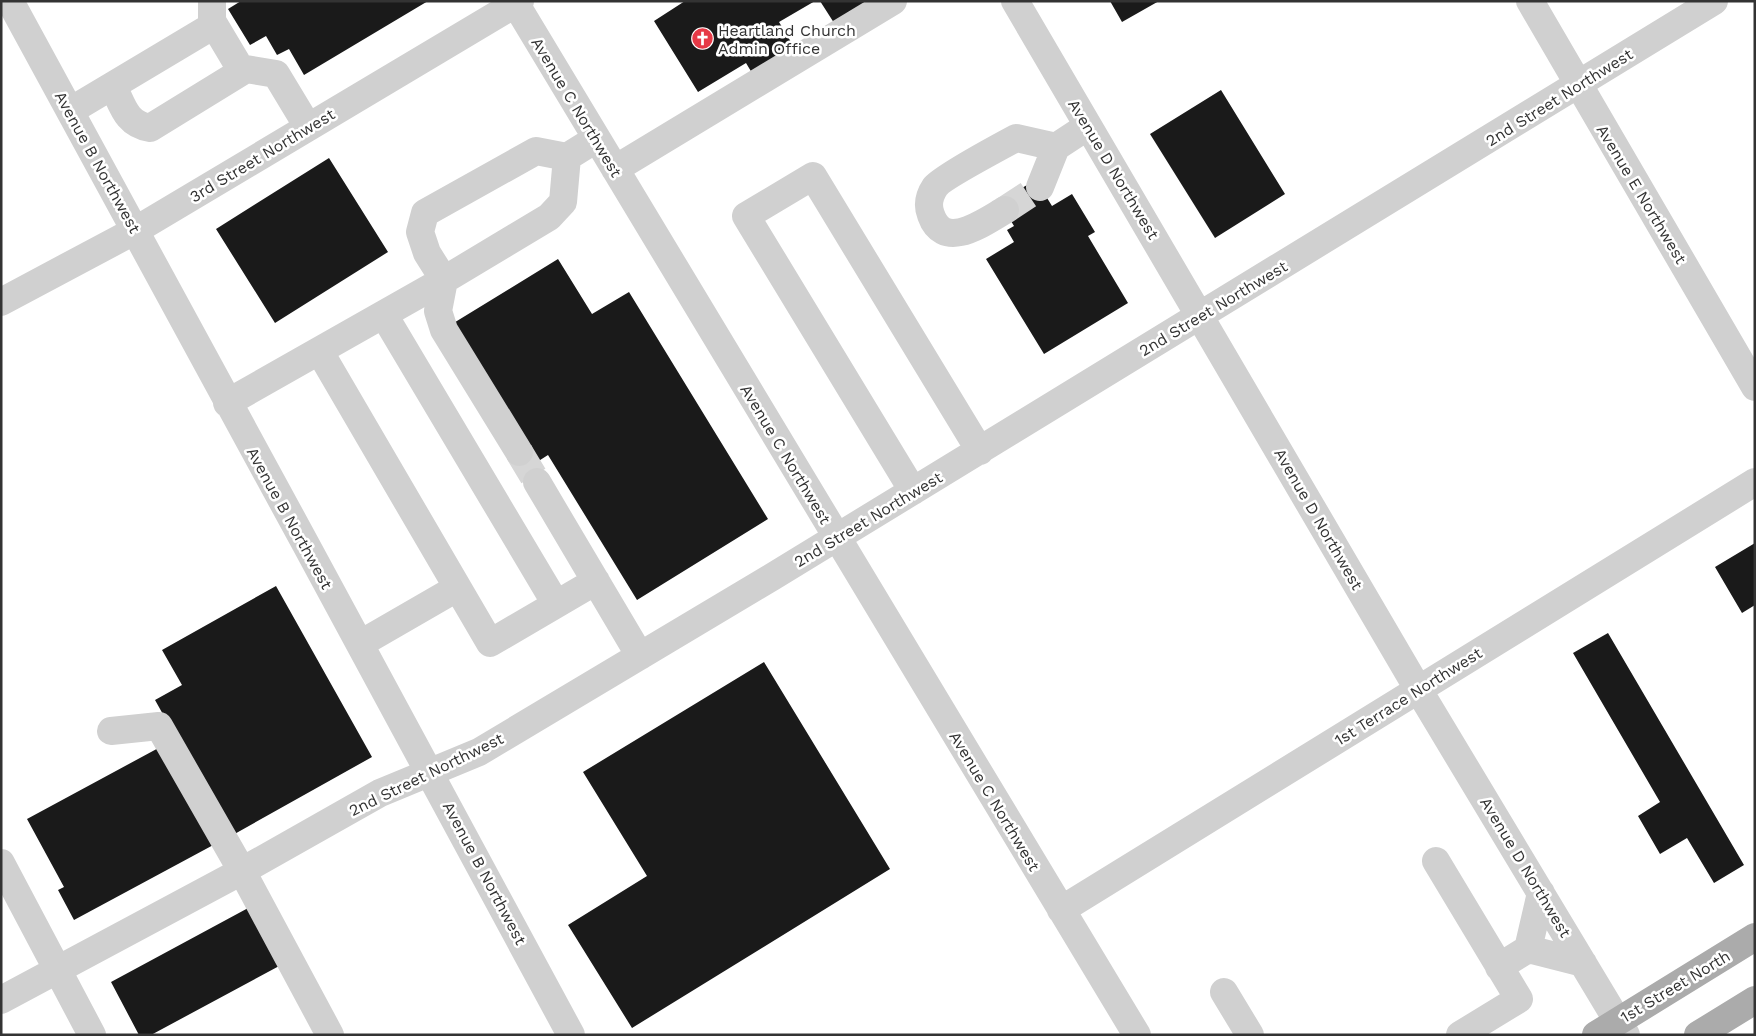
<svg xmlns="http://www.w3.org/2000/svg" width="1756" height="1036" font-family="'Work Sans',sans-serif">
<rect width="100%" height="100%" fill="#fff"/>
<path fill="#1a1a1a" d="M241,1H428L304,75L289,49L277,55L266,36L250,45L228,9Z
M685,1H815L779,22L794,47L752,73L746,63L698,92L654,21Z
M820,1H875L836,26Z
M1110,1H1159L1122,22Z
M1221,90L1285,194L1215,238L1150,134Z
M329,158L388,252L275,323L216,229Z
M1036,180L1052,206L1072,194L1095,232L1088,236L1128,303L1044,354L986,259L1014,242L1007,230L1014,226L999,201Z
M558,259L592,314L629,292L768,519L637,600L548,455L537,462L452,324Z
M1755,543V605L1742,613L1715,567Z
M276,586L372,757L231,836L155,700L182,685L162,650Z
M1608,633L1744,865L1714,883L1687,838L1660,854L1638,816L1660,802L1573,653Z
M764,662L890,869L632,1028L568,925L647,876L583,772Z
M164,745L217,843L74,920L58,890L64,887L27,819Z
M250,907L281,965L151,1035H139L111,982Z"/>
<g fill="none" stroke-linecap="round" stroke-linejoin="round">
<path stroke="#d6d6d6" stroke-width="28" stroke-dasharray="28 14" stroke-linecap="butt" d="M1005,210L1040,187
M519,452L537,482"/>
<path stroke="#d0d0d0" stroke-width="28" d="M10,1C197,346 386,689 571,1035
M212,1V21L240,68L276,74L308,127
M514,1L1137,1035
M1015,1L1418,689L1626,1035
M1530,1L1755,387
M113,86C123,106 126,124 150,128L246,69
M70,111L214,25
M567,157L563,202L549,217L444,280L427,253L420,232L425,213L536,151L567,157L596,139
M615,169L893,1
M1040,187L1056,147
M1005,210C984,222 944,252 931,215C927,205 929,196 935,187C941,178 1003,145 1016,138L1056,147L1088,126
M444,280L438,311L444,330L519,452
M1,302L136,230L520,1
M384,315L556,604
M320,352L490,643L596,581
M227,403L444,280
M537,482L640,656
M913,491L746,216L813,176L980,451
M360,644L457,588
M111,731L159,726L242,871L330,1035
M1436,861L1519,999L1460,1035
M1,863L92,1035
M1061,910L1755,482
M1528,949L1541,893
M1499,967L1528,949L1583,963
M1224,992L1250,1035
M1,1000L242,871L380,793L479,752L772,577L1714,1"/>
<path stroke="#ababab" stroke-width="28" d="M1596,1035L1755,937
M1698,1035L1755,1000"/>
</g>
<defs>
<symbol id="church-disc" viewBox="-11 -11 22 22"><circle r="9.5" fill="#e63946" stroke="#fff"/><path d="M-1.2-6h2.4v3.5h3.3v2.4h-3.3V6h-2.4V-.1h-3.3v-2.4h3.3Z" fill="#fff"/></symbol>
</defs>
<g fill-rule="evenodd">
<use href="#church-disc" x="690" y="26" width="25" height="25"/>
</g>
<g text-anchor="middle" stroke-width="5" stroke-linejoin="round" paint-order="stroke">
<g font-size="16" fill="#333" stroke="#fff" text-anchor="start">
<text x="718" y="36">Heartland Church<tspan x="718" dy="18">Admin Office</tspan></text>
</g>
<g font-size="16" fill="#333" stroke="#fff">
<text transform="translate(1559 97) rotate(-32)" y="6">2nd Street Northwest</text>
<text transform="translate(577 107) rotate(59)" y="6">Avenue C Northwest</text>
<text transform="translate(262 155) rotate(-31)" y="6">3rd Street Northwest</text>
<text transform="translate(98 162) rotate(61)" y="6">Avenue B Northwest</text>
<text transform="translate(1114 169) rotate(59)" y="6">Avenue D Northwest</text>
<text transform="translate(1642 194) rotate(59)" y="6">Avenue E Northwest</text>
<text transform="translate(1213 308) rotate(-31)" y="6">2nd Street Northwest</text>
<text transform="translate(786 454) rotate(59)" y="6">Avenue C Northwest</text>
<text transform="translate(290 518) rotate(61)" y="6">Avenue B Northwest</text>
<text transform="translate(868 519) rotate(-31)" y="6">2nd Street Northwest</text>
<text transform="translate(1319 519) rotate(60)" y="6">Avenue D Northwest</text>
<text transform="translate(1408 696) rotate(-32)" y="6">1st Terrace Northwest</text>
<text transform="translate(426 774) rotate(-26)" y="6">2nd Street Northwest</text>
<text transform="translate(995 801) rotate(59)" y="6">Avenue C Northwest</text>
<text transform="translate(1526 867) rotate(59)" y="6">Avenue D Northwest</text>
<text transform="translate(485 873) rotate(62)" y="6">Avenue B Northwest</text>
<text transform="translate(1675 986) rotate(-31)" y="6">1st Street North</text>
</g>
</g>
<rect width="1756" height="1036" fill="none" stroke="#333333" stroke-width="5"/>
</svg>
